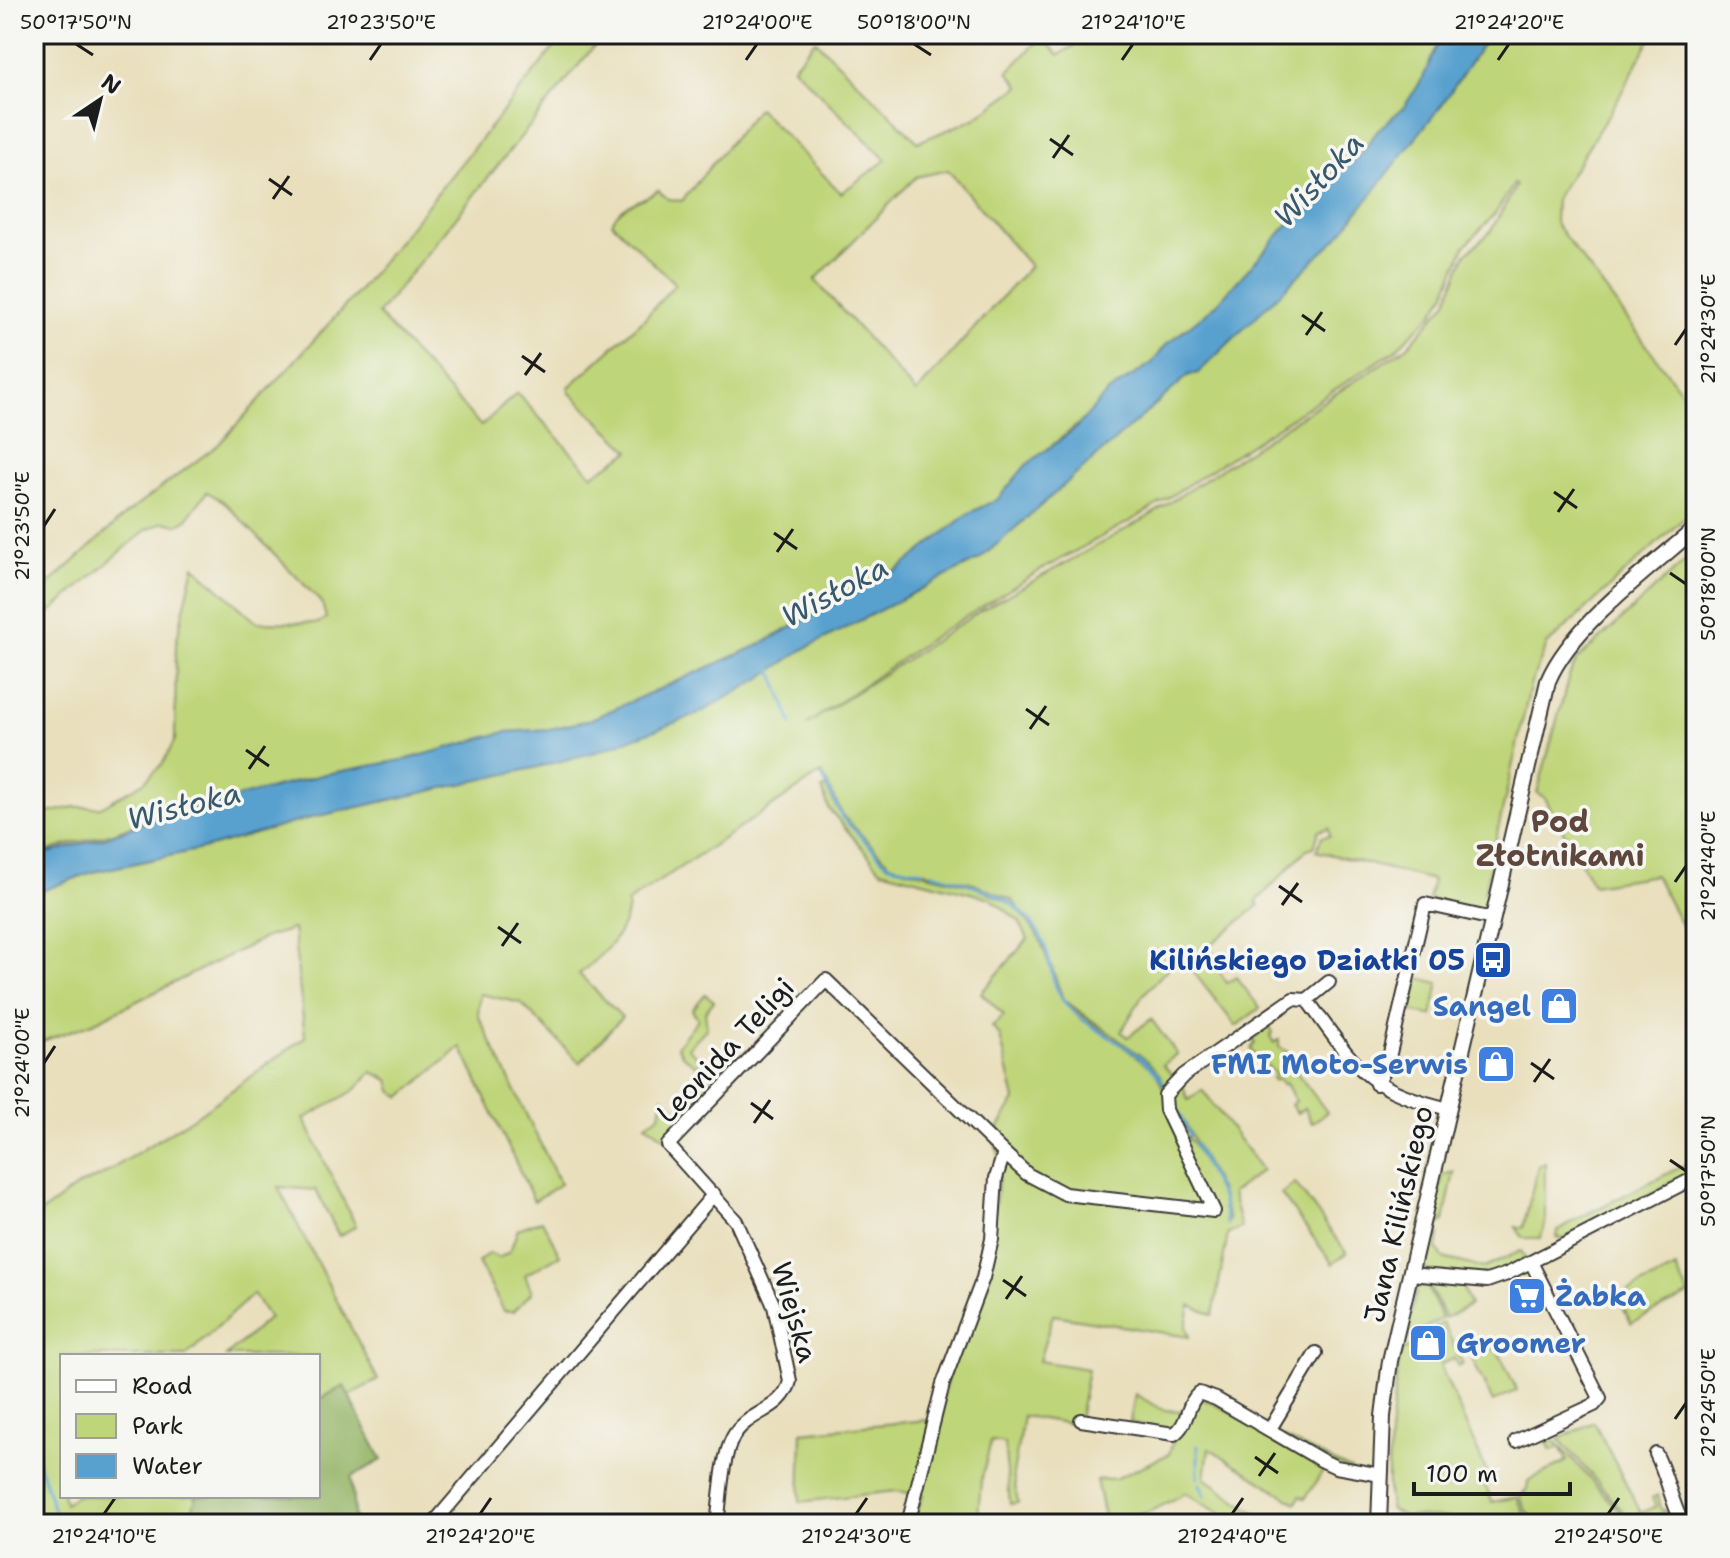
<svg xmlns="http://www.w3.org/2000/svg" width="1730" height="1558" font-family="'Shantell Sans',sans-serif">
<rect width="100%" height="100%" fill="#f6f6f2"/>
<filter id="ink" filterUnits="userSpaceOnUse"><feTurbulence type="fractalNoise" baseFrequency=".0125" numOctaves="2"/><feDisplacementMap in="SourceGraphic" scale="16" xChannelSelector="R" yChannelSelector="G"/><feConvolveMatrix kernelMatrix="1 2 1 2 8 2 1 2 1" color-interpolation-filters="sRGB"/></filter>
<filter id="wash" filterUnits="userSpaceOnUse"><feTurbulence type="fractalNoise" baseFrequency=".006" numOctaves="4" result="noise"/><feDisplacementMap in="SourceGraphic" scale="32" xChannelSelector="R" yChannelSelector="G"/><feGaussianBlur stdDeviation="1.8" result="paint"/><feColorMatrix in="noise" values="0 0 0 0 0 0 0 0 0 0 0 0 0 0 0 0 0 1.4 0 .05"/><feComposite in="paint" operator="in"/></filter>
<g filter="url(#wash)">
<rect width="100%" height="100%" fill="#e9dfbc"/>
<path fill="#bfd579" stroke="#6e784a" stroke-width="2" fill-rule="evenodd" d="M565,34H604L378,314L481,426L517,393L592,475L630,451L569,392V387L644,319L675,284L612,223C620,203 642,202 658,190L668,199L682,201L758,108L841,193L886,160L793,67L815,40L918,142L974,119L1020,86L1008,72L1042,37L1059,55L1093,34H1442L1423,78L1404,107L1379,129L1359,156L1331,177L1216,305L1167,344L1152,363L1107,393L1093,412L1023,469L998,499L969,513L899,569L757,646L589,720L550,729L505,732L408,759L325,774L130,826C100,841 64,841 34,858V820L40,815L74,807H101L144,782L163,763L175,740L176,643L194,566L256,622L318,623L326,618L322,603L223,501L207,492L186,520L177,525L163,522L146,530L34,626V598L126,514L219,444L356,294ZM948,170L1030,266L916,393L815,280L916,177Z
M1489,34H1653L1618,99L1556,198L1555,223L1696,411V507L1547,645L1531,683L1484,892L1487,894L1483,910L1428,899L1433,880L1316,851L1322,837L1330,836L1329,828L1319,831L1314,847L1307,849L1256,902L1259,905L1208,947L1217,959L1223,957L1215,964L1227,983L1236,977L1260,1008L1236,1026L1180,955L1143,995L1121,1032L1128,1037L1151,1019L1177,1054L1163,1065L1183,1086L1188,1100L1202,1090L1262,1170L1232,1193L1241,1228L1228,1234L1213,1315L1190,1305L1186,1327L1189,1337L1053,1315L1039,1361L1088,1369L1078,1425L1023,1416L1013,1474L1018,1503L1010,1504L1004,1443L991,1441L981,1482L977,1524H903L914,1520L923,1495L896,1491L800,1502L802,1432L937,1419L951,1364L984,1284L1001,1162L993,1137L1015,1100L1000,1036L992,1027L1004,1015L981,993L1028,939L1019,921L990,898L881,870L829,809L822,789L826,788L842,817L889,865L972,885L1016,906L1039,937L1062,1000L1154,1070L1190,1136L1187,1138L1193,1143L1222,1199L1226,1223L1229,1220L1219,1189L1160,1075L1148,1061L1063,999L1040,934L1012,900L974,883L890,864L843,816L822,773L628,902C628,933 602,955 579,974L622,1017L580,1063L521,1003L480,994L478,1015L560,1184L534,1201L461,1047L401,1097L392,1091L389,1080L372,1072L355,1090L304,1119L356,1226L339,1236L316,1190L278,1187L378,1380L348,1396L343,1387L318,1400V1356H226L269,1318L253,1294L186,1356H62V1472L57,1477L65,1504L75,1496H197L187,1524H34V1218L79,1185L99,1177L202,1112L305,1037L293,929L266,937L93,1023L34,1044V894L89,873L206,848L314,817L538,767L696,715L758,680L804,649L980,559L1189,375L1198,373L1338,236L1443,103ZM1514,184L1516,186L1490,232L1465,255L1446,303L1408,346L1146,518L983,609L806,725L933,637L1041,570L1143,514L1394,351L1433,313L1445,294L1465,246L1495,214Z
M1696,551V953L1655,875L1593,885L1545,798L1537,793L1569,676L1577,660Z
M1419,978L1439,983L1432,1016L1411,1011Z
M705,994L714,1001L705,1012L707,1028L688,1048L702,1061L696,1066L683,1056L677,1046L698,1019L692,1010Z
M1269,1026L1273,1032L1270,1036L1274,1043L1279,1039V1047L1288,1052L1285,1055L1290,1061L1294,1059L1298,1074L1327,1112L1312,1123L1304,1108L1297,1113L1291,1105L1295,1101L1286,1083L1283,1085L1278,1079L1274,1081L1272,1078L1275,1074L1268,1066L1264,1068L1251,1049L1255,1043L1253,1039Z
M705,1075L717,1085L678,1124L668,1140L646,1124L660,1115L663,1097L680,1112L686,1104L683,1101Z
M1696,1159V1171L1564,1239L1557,1237L1558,1231L1571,1222Z
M1545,1162V1221L1541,1238H1523L1516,1227L1523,1228L1538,1166Z
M1454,1172L1444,1221L1430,1231L1443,1175Z
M1295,1183L1347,1253L1333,1264L1281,1194Z
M542,1220L560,1255L525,1275L532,1292L514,1311H504L478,1262L489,1253L499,1258L510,1251L518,1229Z
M1439,1235L1437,1249L1443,1258L1484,1268L1521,1251L1525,1257C1497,1283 1460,1274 1426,1271L1422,1264L1427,1243Z
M1676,1268L1689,1295L1631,1323L1618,1296Z
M1426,1284L1442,1318L1405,1339L1417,1288Z
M1428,1284L1462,1286L1470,1305L1445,1318Z
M1443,1323L1463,1364L1458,1366L1454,1358L1440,1365L1491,1482L1485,1485L1492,1502L1517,1497L1525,1515L1520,1521L1405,1516L1391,1510C1382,1484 1395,1382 1401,1351L1411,1347L1416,1356L1441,1343L1435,1327Z
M1496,1347L1517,1390L1493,1402L1472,1359Z
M1135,1394L1163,1410L1185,1411L1182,1422L1167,1431L1130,1422Z
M1202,1398L1367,1478L1369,1481L1324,1470L1305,1499L1300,1496L1296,1503L1209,1448L1205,1478L1271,1524H1230L1225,1520L1226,1517L1185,1493C1153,1511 1142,1519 1104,1517L1096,1480L1117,1478L1169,1454L1174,1439Z
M1594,1422L1641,1513L1656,1506L1652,1498L1658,1495L1661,1509L1666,1511L1644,1523L1629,1518L1559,1439Z
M1555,1441L1628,1520L1639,1524C1616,1524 1543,1531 1528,1513C1524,1509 1522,1501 1520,1496L1527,1490L1528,1481L1567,1461L1560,1447L1551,1450L1547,1442Z"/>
<path fill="#97b669" stroke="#5a6942" stroke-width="2" d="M344,1386L382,1460L351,1477L355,1524H187L197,1496H318V1400Z"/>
<path fill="#58a1cf" stroke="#3a5e76" stroke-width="2" d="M1442,34H1489L1443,103L1339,236L1198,373L1189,375L980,559L804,649L758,680L696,715L596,752L538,767L314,817L206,848L89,873L34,894V858L41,855L107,837L154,819L326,774L408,759L505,732L550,729L589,720L757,646L899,569L969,513L998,499L1026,465L1075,429L1107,393L1152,363L1167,344L1216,305L1331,177L1359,156L1379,129L1404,107L1423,78Z"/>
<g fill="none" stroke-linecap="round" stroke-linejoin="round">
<path stroke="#58a1cf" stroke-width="3" d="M771,668L792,724
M822,776L842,817L883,860L889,865L923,871
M933,873C979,886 1025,897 1045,946C1051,963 1052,984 1062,999C1086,1034 1144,1044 1167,1089
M1171,1096L1190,1136
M1194,1143L1222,1198L1227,1224
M1198,1446V1478
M34,1448L58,1524
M1200,1484L1205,1496"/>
</g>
</g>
<g filter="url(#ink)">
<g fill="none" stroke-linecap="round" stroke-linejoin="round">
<defs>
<path id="minor" d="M1307,1000L1329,982
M1376,1084L1387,1066L1425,904L1493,919
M1004,1153L1027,1174L1065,1194L1214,1211L1166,1110L1165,1095L1184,1075L1293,999L1307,1000C1356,1066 1363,1089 1449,1109
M1410,1274L1487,1281L1507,1274L1696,1177
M1081,1420L1174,1434C1189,1424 1186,1404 1199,1393L1216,1399L1321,1460L1336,1467L1381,1475
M1270,1429L1316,1353
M1516,1441L1594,1405L1600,1398L1531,1262
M1656,1454C1668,1478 1670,1499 1683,1524
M433,1524L714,1194
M717,1524C721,1498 721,1460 733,1437C747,1411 783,1411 790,1381L774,1306L736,1221L668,1145L826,980L1004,1153L996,1178L992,1239L983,1278L943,1384L908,1524"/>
<path id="tertiary" d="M1379,1524L1383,1416L1390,1361L1548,681C1571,626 1650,568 1696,528"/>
</defs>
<use href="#minor" stroke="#3b3934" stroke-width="16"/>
<use href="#tertiary" stroke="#3b3934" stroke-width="18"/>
<use href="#minor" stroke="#fff" stroke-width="12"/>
<use href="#tertiary" stroke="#fff" stroke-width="14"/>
</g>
</g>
<path fill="none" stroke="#1c1c1c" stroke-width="3" d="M76,44L93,55M914,44L931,55M370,60L381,44M746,60L757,44M1122,60L1133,44M1498,60L1509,44M1050,139L1073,155M1053,158L1069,135M269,179L292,195M273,199L289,176M1302,315L1325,331M1306,335L1322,312M1675,345L1686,329M522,356L545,372M525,375L541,353M1554,492L1577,508M1558,512L1574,489M44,526L55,509M774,533L797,549M777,552L793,529M1670,573L1686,584M1026,709L1049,725M1030,729L1046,706M246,750L269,766M249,769L265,746M1675,882L1686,866M1279,886L1302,902M1282,905L1298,883M498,927L521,943M502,946L518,923M44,1063L55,1046M1531,1063L1554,1079M1534,1082L1550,1059M751,1103L773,1119M754,1123L770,1100M1670,1160L1686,1171M1003,1280L1026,1296M1006,1299L1022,1276M1675,1419L1686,1403M1255,1457L1278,1473M1259,1476L1275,1453M104,1514L115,1498M480,1514L491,1498M856,1514L867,1498M1232,1514L1243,1498M1608,1514L1619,1498"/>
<defs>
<symbol id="bus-square" viewBox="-11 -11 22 22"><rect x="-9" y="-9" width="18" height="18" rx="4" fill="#1a4fb4" stroke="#f6f6f2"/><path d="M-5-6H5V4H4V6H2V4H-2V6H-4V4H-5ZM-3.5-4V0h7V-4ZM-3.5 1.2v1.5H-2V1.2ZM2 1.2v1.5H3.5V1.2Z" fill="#fff"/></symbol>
<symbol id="shop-square" viewBox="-11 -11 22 22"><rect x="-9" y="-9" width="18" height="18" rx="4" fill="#3f7fe0" stroke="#f6f6f2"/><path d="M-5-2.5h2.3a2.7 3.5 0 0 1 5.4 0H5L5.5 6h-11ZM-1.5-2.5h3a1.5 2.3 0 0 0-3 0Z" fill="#fff"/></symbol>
<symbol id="supermarket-square" viewBox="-11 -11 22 22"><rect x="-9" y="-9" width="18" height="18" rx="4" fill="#3f7fe0" stroke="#f6f6f2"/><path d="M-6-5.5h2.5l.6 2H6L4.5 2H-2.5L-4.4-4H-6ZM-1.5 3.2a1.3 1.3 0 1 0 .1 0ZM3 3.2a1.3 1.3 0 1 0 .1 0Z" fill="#fff"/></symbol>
</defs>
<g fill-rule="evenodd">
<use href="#bus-square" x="1471" y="938" width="44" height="44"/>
<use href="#shop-square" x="1537" y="984" width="44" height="44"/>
<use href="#shop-square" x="1474" y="1042" width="44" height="44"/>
<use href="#supermarket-square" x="1505" y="1274" width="44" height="44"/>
<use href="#shop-square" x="1406" y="1321" width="44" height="44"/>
</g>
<g text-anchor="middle" stroke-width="7" stroke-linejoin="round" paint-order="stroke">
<g font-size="28" font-weight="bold" fill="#164399" stroke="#f6f6f2" text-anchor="end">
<text x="1465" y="970">Kilińskiego Działki 05</text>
</g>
<g font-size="28" font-weight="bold" fill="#366cbe" stroke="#f6f6f2" text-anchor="end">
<text x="1531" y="1016">Sangel</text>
<text x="1468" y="1074">FMI Moto-Serwis</text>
<text x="1555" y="1306" text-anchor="start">Żabka</text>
<text x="1456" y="1353" text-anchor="start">Groomer</text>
</g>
<g font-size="28" fill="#1c1c1c" stroke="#f6f6f2">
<text transform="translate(725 1050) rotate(-47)" y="10">Leonida Teligi</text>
<text transform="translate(1398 1214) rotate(-77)" y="10">Jana Kilińskiego</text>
<text transform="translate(795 1312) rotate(74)" y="10">Wiejska</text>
</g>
<g font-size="30" font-style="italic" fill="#37586d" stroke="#f6f6f2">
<text transform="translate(1319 180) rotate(-47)" y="10">Wisłoka</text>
<text transform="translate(835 592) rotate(-28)" y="10">Wisłoka</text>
<text transform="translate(184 806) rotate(-14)" y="10">Wisłoka</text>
</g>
<g font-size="30" font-weight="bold" fill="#60473e" stroke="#f6f6f2">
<text x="1560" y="832">Pod<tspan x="1560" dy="34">Złotnikami</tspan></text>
</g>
</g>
<rect width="1730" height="1558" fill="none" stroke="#f6f6f2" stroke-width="88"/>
<rect x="60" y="1354" width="260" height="144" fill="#f6f6f2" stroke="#9f9f9c" stroke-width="2"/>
<rect x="76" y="1380" width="40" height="12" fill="#ffffff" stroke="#9f9f9c" stroke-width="2"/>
<text x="132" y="1394" font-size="24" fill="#1c1c1c">Road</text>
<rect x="76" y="1414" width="40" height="24" fill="#bfd579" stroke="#9f9f9c" stroke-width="2"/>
<text x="132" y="1434" font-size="24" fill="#1c1c1c">Park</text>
<rect x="76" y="1454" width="40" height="24" fill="#58a1cf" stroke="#9f9f9c" stroke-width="2"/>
<text x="132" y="1474" font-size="24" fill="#1c1c1c">Water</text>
<g transform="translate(100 100) rotate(35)" stroke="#f6f6f2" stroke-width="6" paint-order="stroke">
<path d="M0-6L14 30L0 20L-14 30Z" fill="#1c1c1c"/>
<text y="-12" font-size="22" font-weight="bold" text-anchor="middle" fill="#1c1c1c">N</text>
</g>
<path d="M1414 1482v12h156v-12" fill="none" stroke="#1c1c1c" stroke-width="4"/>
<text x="1426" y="1482" font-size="24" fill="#1c1c1c" stroke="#f6f6f2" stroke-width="6" paint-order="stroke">100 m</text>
<rect x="44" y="44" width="1642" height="1470" fill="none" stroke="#1c1c1c" stroke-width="3"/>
<g font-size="20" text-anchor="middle" fill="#1c1c1c">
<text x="76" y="29">50°17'50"N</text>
<text x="381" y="29">21°23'50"E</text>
<text x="757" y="29">21°24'00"E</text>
<text x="914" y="29">50°18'00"N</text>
<text x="1133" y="29">21°24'10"E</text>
<text x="1509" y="29">21°24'20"E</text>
<text transform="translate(1708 329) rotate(-90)" y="7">21°24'30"E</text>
<text transform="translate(22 526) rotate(-90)" y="7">21°23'50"E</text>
<text transform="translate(1708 584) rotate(-90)" y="7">50°18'00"N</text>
<text transform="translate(1708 866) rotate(-90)" y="7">21°24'40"E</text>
<text transform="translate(22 1063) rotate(-90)" y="7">21°24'00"E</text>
<text transform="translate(1708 1171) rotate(-90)" y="7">50°17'50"N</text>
<text transform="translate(1708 1403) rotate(-90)" y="7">21°24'50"E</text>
<text x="104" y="1543">21°24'10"E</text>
<text x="480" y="1543">21°24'20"E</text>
<text x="856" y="1543">21°24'30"E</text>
<text x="1232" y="1543">21°24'40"E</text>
<text x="1608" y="1543">21°24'50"E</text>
</g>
</svg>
